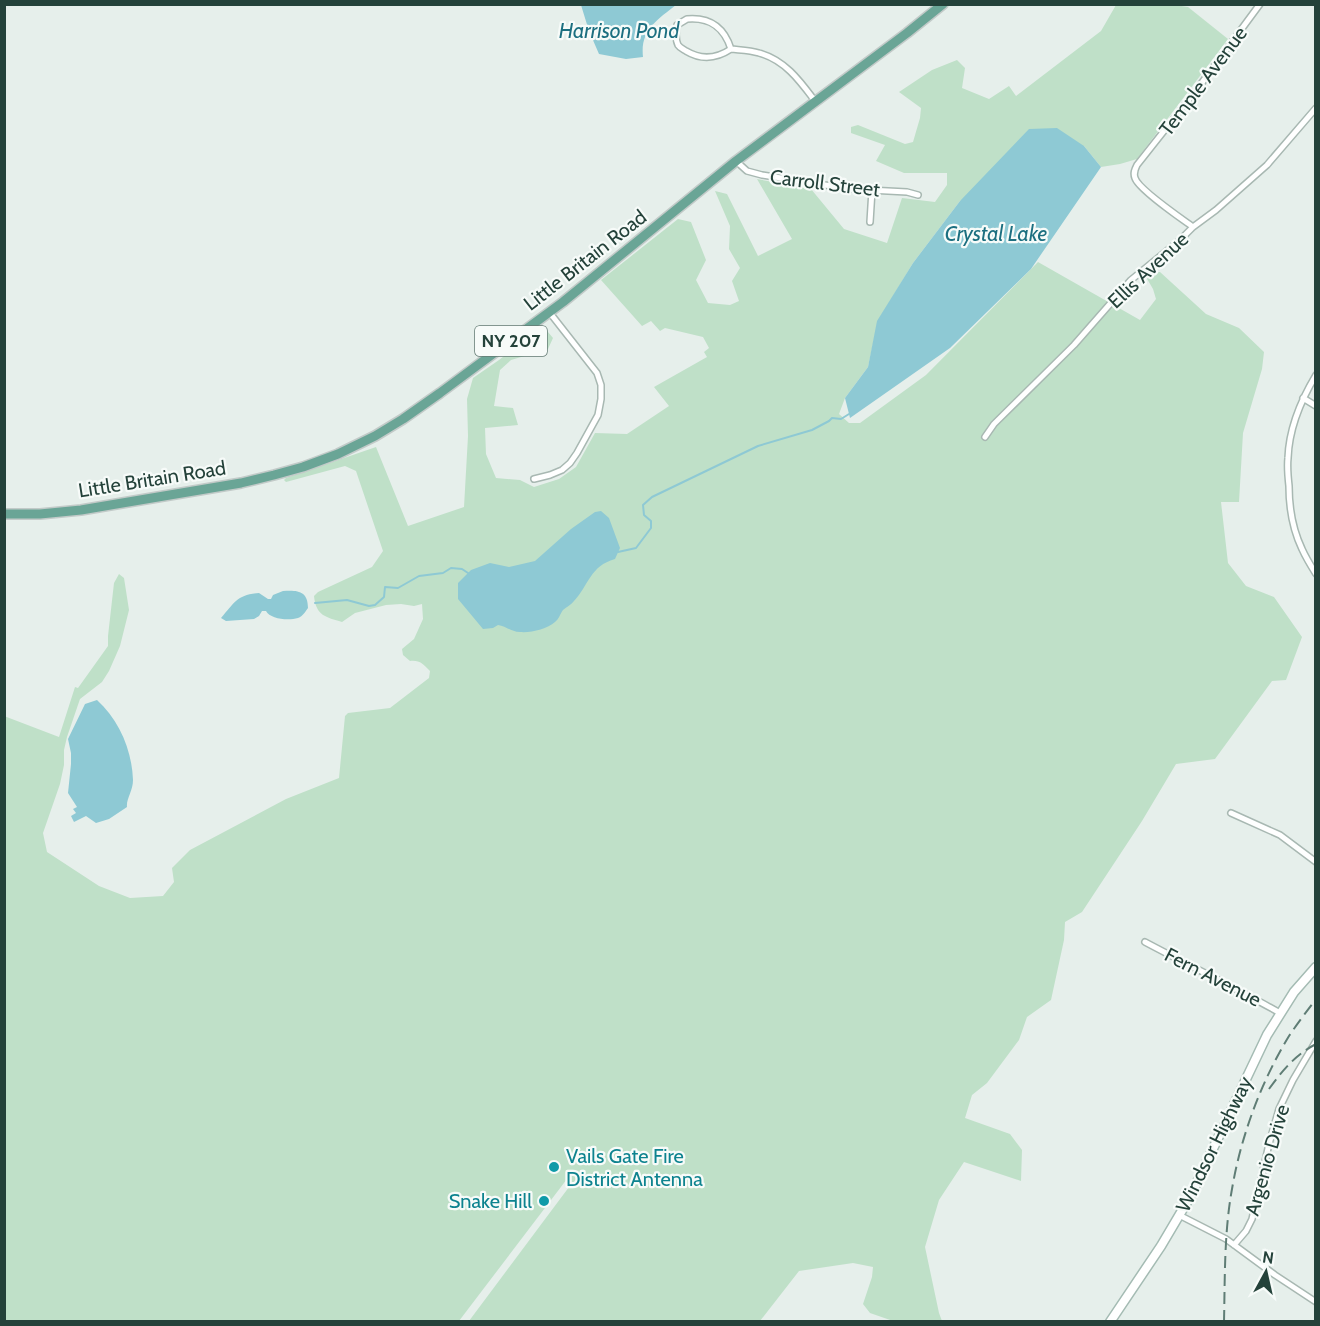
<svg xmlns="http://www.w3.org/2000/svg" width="1320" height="1326" font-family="Cabin,sans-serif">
<rect width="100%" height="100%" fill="#e6efeb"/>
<path fill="#bfe0c8" d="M1169,4L1188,7L1228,39L1137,159L1120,164L1101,167L1084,146L960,201L913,263L878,321L868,367L845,398L839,414L849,423H860L926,375L1038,262L1140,320L1156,299L1153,289L1146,277L1154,272H1160L1206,314L1239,328L1264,352L1262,369L1243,433L1239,502H1221L1228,563L1246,586L1274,597L1302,637L1286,680L1272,681L1215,759L1176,764L1142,821L1082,912L1065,922L1064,940L1051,1000L1027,1017L1019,1040L987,1083L972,1095L965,1118L1010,1134L1022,1150L1021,1181L964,1162L939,1200L925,1247L939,1313L942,1321H893L870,1313L863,1304L872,1277L873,1267L853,1263L799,1271L760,1321H469L572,1183L567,1179L459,1321H5L4,716L59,737L75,687L78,688L108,646V636L114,583L119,574L124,578L129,610L120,646L109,671L102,682L80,699L67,737L64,750V765L60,784L43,833L47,852L99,886L130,898L163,896L174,882L172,868L190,850L286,799L339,778L345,716L348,713L390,708L429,678L430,671C423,664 420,660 410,661L403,655L402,649L414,639L423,619L422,604L414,606L401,604L386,605L355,613L342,622C326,617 316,616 314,596L318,592L372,567L383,551L356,471L345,466L286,482L284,480L286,478L376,447L408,526L464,507L468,436L467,399L473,378L499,360L543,326L553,338L548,349L511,360L500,370L494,406L513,408L518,425L485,428L486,454L496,478L520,480L534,487L559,479L576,467L595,433L627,434L669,406L654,387L707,357L704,352L709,348L703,337L665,328L660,331L651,321L642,326L601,280L678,219L691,222L706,260L696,280L708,303L730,305L739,301L732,281L740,268L729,249L730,226L715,191L727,194L758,256L792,239L757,179L811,189L844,229L887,243L902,198L935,202L947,185V173H904L876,161L885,145L851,133V127L858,125L905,144L913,142L920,118L921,108L899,92L932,70L957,60L965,68L962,88L989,99L1009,86L1016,96L1101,31L1116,5Z"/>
<path fill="#8ec9d4" d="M581,5V4L676,5C657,20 640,30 643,57L626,59L599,54L589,31Z
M1057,128L1084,146L1101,167L1031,269L950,348L850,418L845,398L868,367L877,321L913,263L960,201L1029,129Z
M601,511L609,518L620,548L615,559C590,566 589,585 574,601C571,605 566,607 563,610C560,614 559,619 555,622C547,629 531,633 520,632C511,632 506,626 498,625L493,628L483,629L458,599V583L471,570L490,563L509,567L535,561L571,529L595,512Z
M283,591C298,590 308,591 308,608C305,612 303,616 298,618C288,621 270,619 266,611H262L259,616L254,619L226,621L221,618C235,602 237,595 259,593L268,599H271L273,595Z
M97,700C119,720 132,750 133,780C133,791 126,799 127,807L109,819L96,823L86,816L74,822L71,816L76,813L73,809L77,807L68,793L71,764V753L68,739L85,704Z"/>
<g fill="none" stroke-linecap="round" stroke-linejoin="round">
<path stroke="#8ec9d4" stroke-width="2" d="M618,552L636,548L651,528V521L644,515L643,505L652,497L758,446L812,430L829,421L832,418L841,419L849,414
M315,603L347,600L369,606L375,605L384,597L385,587L398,588L419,576L443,573L451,568L462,569L468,573"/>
<defs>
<path id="street" d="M687,19C710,17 724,27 731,49C716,59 701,60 686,51C683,49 680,48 678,45C675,39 676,31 677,25Z
M731,49C740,50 750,50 759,53C785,60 800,81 815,101
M736,161L747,171L762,175L850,189L907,192L918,195
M870,222L872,190
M1193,227C1182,219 1138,189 1135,178C1133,173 1135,169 1137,165L1198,88L1260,4
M1316,375C1301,400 1289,429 1288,458C1287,467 1288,477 1289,486C1289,507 1293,530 1302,549C1306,558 1311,566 1316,574
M1303,398L1316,406
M985,437L994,424L1074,345L1131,280L1180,240L1193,227L1216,210L1267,165L1316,108
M534,479L550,475L562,470L570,463L577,453L598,415L601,399V385L597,373L550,313
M1231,813L1280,835L1316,862
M1145,942C1190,966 1236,988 1280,1013
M1179,1215L1226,1239L1275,1275L1316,1302
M1234,1245L1246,1231L1252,1219L1269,1144L1279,1109L1293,1080L1316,1041"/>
<path id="secondary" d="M1110,1322L1161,1246L1190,1197L1267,1035L1294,992L1316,967"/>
<path id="primary" d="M4,514H40L81,510L241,483L274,475L303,467L338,454L375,436L403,419L440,393L563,302L736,161L907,33L943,4"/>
</defs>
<use href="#street" stroke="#a8b8b2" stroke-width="8"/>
<use href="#secondary" stroke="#a4bbb3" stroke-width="11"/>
<use href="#primary" stroke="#c2cac8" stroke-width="12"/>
<use href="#street" stroke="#fff" stroke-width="5"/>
<use href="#secondary" stroke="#fff" stroke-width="8"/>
<use href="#primary" stroke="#6aa596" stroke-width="9"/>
<path stroke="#5f7d75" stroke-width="2" stroke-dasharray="12 6" stroke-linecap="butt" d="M1269,1089C1282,1071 1295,1055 1316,1044
M1224,1322C1225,1278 1224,1233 1232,1189C1241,1136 1261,1082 1289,1036C1297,1024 1307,1011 1316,999"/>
</g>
<g fill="#0f9aa8" stroke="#f7fbf9" stroke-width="2">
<circle cx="554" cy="1167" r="6"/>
<circle cx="544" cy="1201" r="6"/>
</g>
<g text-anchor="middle" stroke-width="4.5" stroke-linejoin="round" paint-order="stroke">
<rect fill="#f7fbf9" stroke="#637a73" stroke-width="1.5" x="475" y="326" width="72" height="30" rx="4.5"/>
<g font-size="18" font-weight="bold" fill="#24423a">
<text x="511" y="347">NY 207</text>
</g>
<g font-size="20" fill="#24423a" stroke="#f7fbf9">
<text transform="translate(1203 81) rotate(-53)" y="7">Temple Avenue</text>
<text transform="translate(825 183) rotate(7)" y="7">Carroll Street</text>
<text transform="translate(585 260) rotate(-38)" y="7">Little Britain Road</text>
<text transform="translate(1148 270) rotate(-43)" y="7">Ellis Avenue</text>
<text transform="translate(152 479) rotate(-9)" y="7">Little Britain Road</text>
<text transform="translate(1213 977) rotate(27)" y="7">Fern Avenue</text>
<text transform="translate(1214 1144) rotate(-64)" y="7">Windsor Highway</text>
<text transform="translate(1267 1160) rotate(-74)" y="7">Argenio Drive</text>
</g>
<g font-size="20" fill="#0d838f" stroke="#f7fbf9" text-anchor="start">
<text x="566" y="1163">Vails Gate Fire<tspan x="566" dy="23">District Antenna</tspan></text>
<text x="532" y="1208" text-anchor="end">Snake Hill</text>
</g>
<g font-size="21" font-style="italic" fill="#1c6f80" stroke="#f7fbf9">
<text x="619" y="38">Harrison Pond</text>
<text x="996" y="241">Crystal Lake</text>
</g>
</g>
<rect width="1320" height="1326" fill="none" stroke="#24423a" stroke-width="12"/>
<g transform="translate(1266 1272) rotate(8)" stroke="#f7fbf9" stroke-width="4.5" paint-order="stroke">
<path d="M0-4.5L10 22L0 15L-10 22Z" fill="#24423a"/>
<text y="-9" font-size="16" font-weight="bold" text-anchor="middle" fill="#24423a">N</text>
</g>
</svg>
